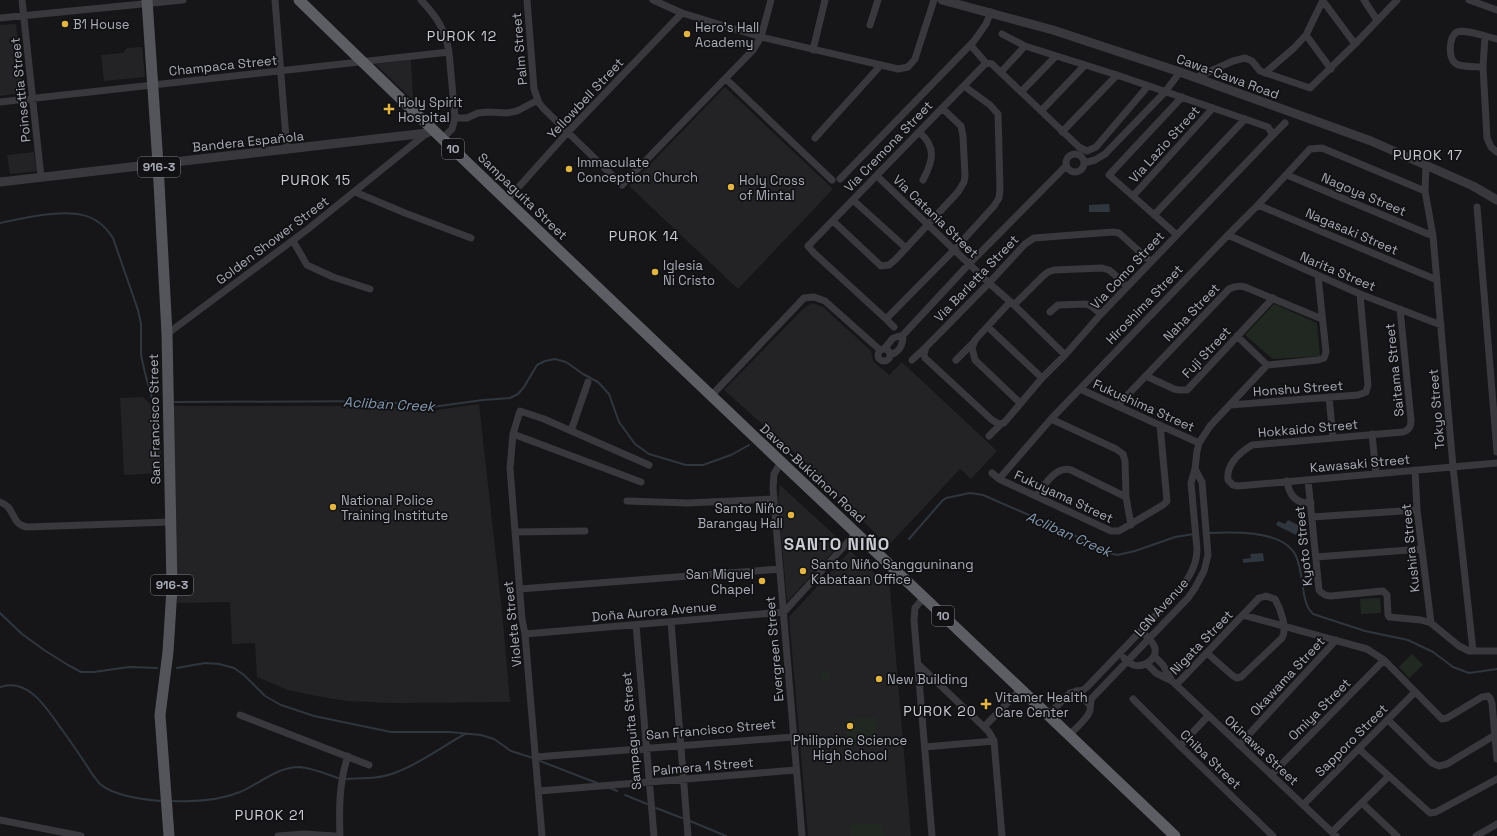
<svg xmlns="http://www.w3.org/2000/svg" width="1497" height="836" font-family="'Space Grotesk',sans-serif">
<rect width="100%" height="100%" fill="#161618"/>
<path fill="#232225" d="M16,24L23,93L0,96V25Z
M142,47L145,77L104,81L101,55L123,53L127,48Z
M410,60H411L413,100L375,64Z
M725,87L833,189L738,289L629,186Z
M34,152L37,171L10,174L7,155Z
M812,303L823,307L871,351L873,361L889,375L902,362L997,451L971,479L960,469L888,546L799,457L724,390L803,309Z
M143,397L160,414L162,473L124,475L120,398Z
M479,404L502,611L510,702L392,703L347,701L316,696L288,690L257,677L255,643L232,644L230,602L177,603L173,406H387L422,412Z
M780,485L842,542L787,602L778,499Z
M850,551L890,587L911,836H808L789,617Z"/>
<path fill="#212822" d="M1274,304L1317,323L1320,356L1273,359L1245,335Z
M1380,598L1381,613L1361,614L1360,599Z
M1412,654L1423,665L1409,678L1399,667Z
M829,670L830,680L821,681L820,671Z
M876,717L877,744L847,746L846,719Z
M883,823L884,836H851L850,825Z"/>
<path fill="#2f363d" d="M1109,204L1110,212H1089V205Z
M1288,520L1300,526L1296,535L1276,525L1278,521L1285,524Z
M1263,553L1264,561L1243,563V559L1251,558L1250,554Z"/>
<g fill="none" stroke-linecap="round" stroke-linejoin="round">
<path stroke="#2f363d" stroke-width="2" d="M0,223C14,220 28,217 42,215C72,211 96,211 113,238L138,310L141,324V355L145,373L152,398L155,401L157,402
M175,402L386,401L422,408L432,407L483,400L510,398L518,394L524,387L537,365L545,361L555,359L566,362L583,374L598,382L609,394L619,422L635,444L649,454L686,465H703L731,455L749,445
M1208,533C1232,532 1277,530 1293,551C1299,558 1300,571 1302,580C1304,593 1304,605 1313,614L1365,631L1408,640L1433,652L1453,667L1469,673L1497,669
M909,539L942,501L946,498L970,493L983,495L1068,532L1103,551L1117,555L1135,551L1175,537L1194,534
M0,613L22,634L44,650L68,665L81,672H94L129,667L157,668
M177,668L205,663L219,664L234,668L244,675L265,696L281,705L314,716L391,732H449L481,735L494,739L511,751L533,758
M0,687C30,677 48,711 63,731C73,745 83,759 92,774C95,777 97,781 100,784C114,796 142,799 160,801
M540,761L597,783
M345,779C362,778 381,779 397,772C421,763 443,746 465,734
M610,788L617,791
M625,795L647,804
M173,801C196,802 218,801 240,792C259,784 277,767 299,767C313,768 326,774 338,778
M656,808L682,818
M690,821L726,836"/>
<path stroke="#38383d" stroke-width="7" d="M22,0L41,177
M275,0L287,150
M421,0C437,17 445,29 449,52L455,118L452,129L442,139
M527,0L534,89L539,103L544,109L622,185L753,50L761,37L771,0
M653,0L682,13L761,37L898,69L908,67L915,59L934,0
M1364,0L1377,20
M1469,0L1497,10
M1323,1L1355,44
M0,18L183,0
M870,25L878,0
M1002,34L1025,46L1117,75L1268,127L1271,132L1272,136L1101,314L1065,355L1042,378L1004,423L999,424L992,420L925,358L924,354L926,347L989,283L1025,244L1034,238L1113,232L1119,233L1151,262
M1306,35L1331,69
M1485,36L1483,67L1487,138L1491,147L1497,152
M973,48L986,63L992,64L995,67L1079,147L1087,151L1096,147L1148,86
M813,50L825,0
M1483,67C1475,66 1461,68 1455,63C1448,57 1449,36 1457,32C1466,29 1488,37 1497,39
M1001,72L1025,46
M1265,73L1294,48L1306,35L1323,0
M1195,78L1233,61L1245,58L1252,61L1260,71L1310,88L1355,44L1397,0
M726,79L832,180
M1021,92L1056,56
M0,102L449,52
M1041,111L1085,65
M455,118H467L478,113L488,112L507,113L517,111L538,100
M919,132C937,147 933,161 923,180
M1062,132L1117,75
M1272,136L1285,123
M815,138L880,66
M1066 163a9 9 0 1 1 18 0a9 9 0 1 1-18 0Z
M1084,163L1095,160L1105,154L1165,92L1180,72
M1426,165L1425,191L1433,236L1453,467L1473,651
M1287,175L1433,236
M877,176L989,283L1014,305L1065,355
M840,179L974,41L986,24L991,12
M355,192L405,213L471,238
M1133,196L1213,108
M507,200L568,132L682,13
M853,200L906,248
M1258,205L1437,280
M1477,207L1497,452
M1154,215L1245,119
M833,221L881,266L889,265L895,260L958,192L964,182L965,176L963,136L961,126L942,108
M1177,235L1109,175L1182,97
M1228,235L1360,294L1441,325
M293,241L307,265L333,277L370,289
M1010,302L975,340L972,348L975,360L1020,403
M1014,305L1043,276L1048,272L1054,270L1102,268L1109,270L1114,274L1127,287
M1400,309L1411,420C1411,427 1409,430 1403,432L1252,445C1239,453 1226,464 1228,480L1233,485L1238,486L1497,463
M1050,312L1058,305L1086,304L1091,306L1101,314
M886,319L954,250L994,206L999,198L1000,189L998,114L990,105L964,86
M894,327L886,319L814,253L808,246L986,63
M988,327L1042,378
M167,334L308,229L427,133
M1237,336L1267,365L1318,360L1324,358L1326,352L1318,276
M884,349L893,338L903,335L969,264L1066,166
M878 355a6 6 0 1 1 12 0a6 6 0 1 1-12 0Z
M890,355C900,352 903,345 903,335
M912,360L926,347
M956,360L973,343
M1146,376L1174,389L1179,390H1187L1273,298
M1080,389L1199,443
M711,396L804,298L814,297L825,301L880,350
M1329,397L1333,438
M1230,405L1358,395L1366,392L1368,385L1360,294
M1117,406L1229,289C1235,286 1239,285 1245,287L1322,319
M1051,419L1116,449L1123,454L1125,461L1126,497L1131,525
M571,431L588,382
M513,434L641,482
M1372,434L1376,474
M989,436L1001,424
M781,462L774,474L773,488L802,836
M1415,470L1417,510L1431,623
M992,473L999,479L1111,531H1119L1163,505L1167,501L1160,425
M999,479L1051,419L1228,235L1258,205L1310,149L1322,148L1425,191
M1308,480L1319,590C1322,594 1326,596 1331,596L1383,591L1387,595L1388,615L1389,617L1421,620L1431,623L1459,646L1469,651H1497
M1287,481C1289,495 1296,504 1311,503
M1036,496C1044,486 1056,465 1071,470L1126,497
M627,501L688,503L774,499
M0,502C16,507 10,524 27,527L171,522
M1312,517L1417,510
M515,532L585,531
M1316,557L1422,549
M520,589L780,569
M924,597L915,608L914,620L932,836
M1243,615L1367,649L1384,660L1442,719L1447,718L1482,697L1488,696L1490,698L1492,703L1497,759
M671,622L688,836
M636,625L654,836
M525,634L784,612L856,533
M1154,656L1163,665L1172,681
M1124,658C1127,661 1130,664 1134,665C1144,668 1157,659 1155,648C1153,641 1146,636 1141,631
M918,664L984,727L989,732L994,741L1002,836
M1147,664L1156,673L1172,681L1336,836
M1176,685L1259,598L1266,596L1275,599C1280,608 1288,628 1282,638L1241,677L1237,678L1233,676L1207,653
M1076,691L1090,705
M1133,699L1180,746L1273,836
M240,715L369,765
M1048,715L1070,693L1083,690L1087,687L1179,591C1189,578 1197,565 1197,549L1191,483L1195,469L1197,451L1199,443L1210,426L1267,365
M1388,720L1432,763L1439,766L1447,764L1495,735
M984,727L1021,689
M1069,735C1075,729 1085,721 1089,713C1092,708 1089,703 1092,698L1188,598L1195,588L1204,571L1208,555L1202,482L1195,469
M1239,745L1336,640
M1180,746L1208,716
M925,747L994,741
M1359,749L1430,813L1436,812L1497,779
M536,757L793,737
M1271,775L1384,660
M539,791L796,770
M1362,803L1397,836
M1303,805L1415,692
M0,820L81,836
M1332,832L1389,776
M278,836L304,834L335,836
M340,836C339,809 339,782 348,756
M542,836L525,634L522,619L510,468L513,434L520,411L544,419L649,465
M1476,836L1497,824"/>
<path stroke="#38383d" stroke-width="9" d="M942,0L1053,30L1180,72L1371,141L1473,186L1497,200
M0,182L427,133L432,129"/>
<path stroke="#54555b" stroke-width="11" d="M147,0L158,164L167,334L172,588L168,652L160,715L169,836"/>
<path stroke="#5c5e64" stroke-width="11" d="M299,0C588,282 883,557 1175,836"/>
</g>
<g fill="#e2b545" stroke="#111113" stroke-width="1.5">
<circle cx="65" cy="24" r="4"/>
<circle cx="687" cy="34" r="4"/>
<path d="M387 103h4v4h4v4h-4v4h-4v-4h-4v-4h4z"/>
<circle cx="569" cy="169" r="4"/>
<circle cx="731" cy="187" r="4"/>
<circle cx="655" cy="272" r="4"/>
<circle cx="333" cy="507" r="4"/>
<circle cx="791" cy="515" r="4"/>
<circle cx="803" cy="571" r="4"/>
<circle cx="762" cy="581" r="4"/>
<circle cx="879" cy="679" r="4"/>
<path d="M984 698h4v4h4v4h-4v4h-4v-4h-4v-4h4z"/>
<circle cx="850" cy="726" r="4"/>
</g>
<g text-anchor="middle" stroke-width="3.5" stroke-linejoin="round" paint-order="stroke">
<g fill="#111113" stroke="#7c7e86" stroke-width="1">
<rect x="442" y="139" width="22" height="20" rx="3"/>
<rect x="138" y="157" width="42" height="20" rx="3"/>
<rect x="151" y="575" width="42" height="20" rx="3"/>
<rect x="932" y="606" width="22" height="20" rx="3"/>
</g>
<g font-size="12" font-weight="bold" fill="#aaadb7">
<text x="453" y="153">10</text>
<text x="159" y="171">916-3</text>
<text x="172" y="589">916-3</text>
<text x="943" y="620">10</text>
</g>
<g font-size="13" fill="#aaadb7" stroke="#111113" text-anchor="start">
<text x="73" y="29">B1 House</text>
<text x="695" y="32">Hero's Hall<tspan x="695" dy="15">Academy</tspan></text>
<text x="398" y="107">Holy Spirit<tspan x="398" dy="15">Hospital</tspan></text>
<text x="577" y="167">Immaculate<tspan x="577" dy="15">Conception Church</tspan></text>
<text x="739" y="185">Holy Cross<tspan x="739" dy="15">of Mintal</tspan></text>
<text x="663" y="270">Iglesia<tspan x="663" dy="15">Ni Cristo</tspan></text>
<text x="341" y="505">National Police<tspan x="341" dy="15">Training Institute</tspan></text>
<text x="783" y="513" text-anchor="end">Santo Niño<tspan x="783" dy="15">Barangay Hall</tspan></text>
<text x="811" y="569">Santo Niño Sangguninang<tspan x="811" dy="15">Kabataan Office</tspan></text>
<text x="754" y="579" text-anchor="end">San Miguel<tspan x="754" dy="15">Chapel</tspan></text>
<text x="887" y="684">New Building</text>
<text x="995" y="702">Vitamer Health<tspan x="995" dy="15">Care Center</tspan></text>
<text x="850" y="745" text-anchor="middle">Philippine Science<tspan x="850" dy="15">High School</tspan></text>
</g>
<g font-size="13" fill="#aaadb7" stroke="#111113">
<text transform="translate(519 49) rotate(-95)" y="5">Palm Street</text>
<text transform="translate(223 65) rotate(-6)" y="5">Champaca Street</text>
<text transform="translate(1228 76) rotate(20)" y="5">Cawa-Cawa Road</text>
<text transform="translate(20 90) rotate(-96)" y="5">Poinsettia Street</text>
<text transform="translate(585 98) rotate(-47)" y="5">Yellowbell Street</text>
<text transform="translate(248 141) rotate(-6)" y="5">Bandera Española</text>
<text transform="translate(1164 144) rotate(-48)" y="5">Via Lazio Street</text>
<text transform="translate(888 146) rotate(-46)" y="5">Via Cremona Street</text>
<text transform="translate(1364 194) rotate(23)" y="5">Nagoya Street</text>
<text transform="translate(523 196) rotate(44)" y="5">Sampaguita Street</text>
<text transform="translate(936 216) rotate(44)" y="5">Via Catania Street</text>
<text transform="translate(1352 231) rotate(23)" y="5">Nagasaki Street</text>
<text transform="translate(272 240) rotate(-37)" y="5">Golden Shower Street</text>
<text transform="translate(1127 270) rotate(-47)" y="5">Via Como Street</text>
<text transform="translate(1338 271) rotate(23)" y="5">Narita Street</text>
<text transform="translate(976 278) rotate(-46)" y="5">Via Barletta Street</text>
<text transform="translate(1144 304) rotate(-46)" y="5">Hiroshima Street</text>
<text transform="translate(1191 312) rotate(-46)" y="5">Naha Street</text>
<text transform="translate(1206 352) rotate(-47)" y="5">Fuji Street</text>
<text transform="translate(1394 370) rotate(-96)" y="5">Saitama Street</text>
<text transform="translate(1298 388) rotate(-4)" y="5">Honshu Street</text>
<text transform="translate(1144 405) rotate(24)" y="5">Fukushima Street</text>
<text transform="translate(1436 409) rotate(-95)" y="5">Tokyo Street</text>
<text transform="translate(154 419) rotate(-91)" y="5">San Francisco Street</text>
<text transform="translate(1308 428) rotate(-5)" y="5">Hokkaido Street</text>
<text transform="translate(1360 463) rotate(-5)" y="5">Kawasaki Street</text>
<text transform="translate(813 473) rotate(43)" y="5">Davao-Bukidnon Road</text>
<text transform="translate(1064 496) rotate(25)" y="5">Fukuyama Street</text>
<text transform="translate(1303 546) rotate(-96)" y="5">Kyoto Street</text>
<text transform="translate(1410 548) rotate(-96)" y="5">Kushira Street</text>
<text transform="translate(1161 607) rotate(-48)" y="5">LGN Avenue</text>
<text transform="translate(654 611) rotate(-5)" y="5">Doña Aurora Avenue</text>
<text transform="translate(512 624) rotate(-96)" y="5">Violeta Street</text>
<text transform="translate(1201 642) rotate(-46)" y="5">Nigata Street</text>
<text transform="translate(774 649) rotate(-95)" y="5">Evergreen Street</text>
<text transform="translate(1287 676) rotate(-47)" y="5">Okawama Street</text>
<text transform="translate(1319 709) rotate(-45)" y="5">Omiya Street</text>
<text transform="translate(711 729) rotate(-5)" y="5">San Francisco Street</text>
<text transform="translate(631 731) rotate(-95)" y="5">Sampaguita Street</text>
<text transform="translate(1351 740) rotate(-45)" y="5">Sapporo Street</text>
<text transform="translate(1262 750) rotate(43)" y="5">Okinawa Street</text>
<text transform="translate(1211 759) rotate(44)" y="5">Chiba Street</text>
<text transform="translate(703 766) rotate(-5)" y="5">Palmera 1 Street</text>
</g>
<g font-size="14" letter-spacing="1" fill="#caccd3" stroke="#111113">
<text x="462" y="41">PUROK 12</text>
<text x="1428" y="160">PUROK 17</text>
<text x="316" y="185">PUROK 15</text>
<text x="644" y="241">PUROK 14</text>
<text x="940" y="716">PUROK 20</text>
<text x="270" y="820">PUROK 21</text>
</g>
<g font-size="14" font-style="italic" fill="#8498af" stroke="#111113">
<text transform="translate(389 404) rotate(3)" y="5">Acliban Creek</text>
<text transform="translate(1069 534) rotate(24)" y="5">Acliban Creek</text>
</g>
<g font-size="17" font-weight="bold" letter-spacing="1" fill="#caccd3" stroke="#111113">
<text x="837" y="550">SANTO NIÑO</text>
</g>
</g>
</svg>
